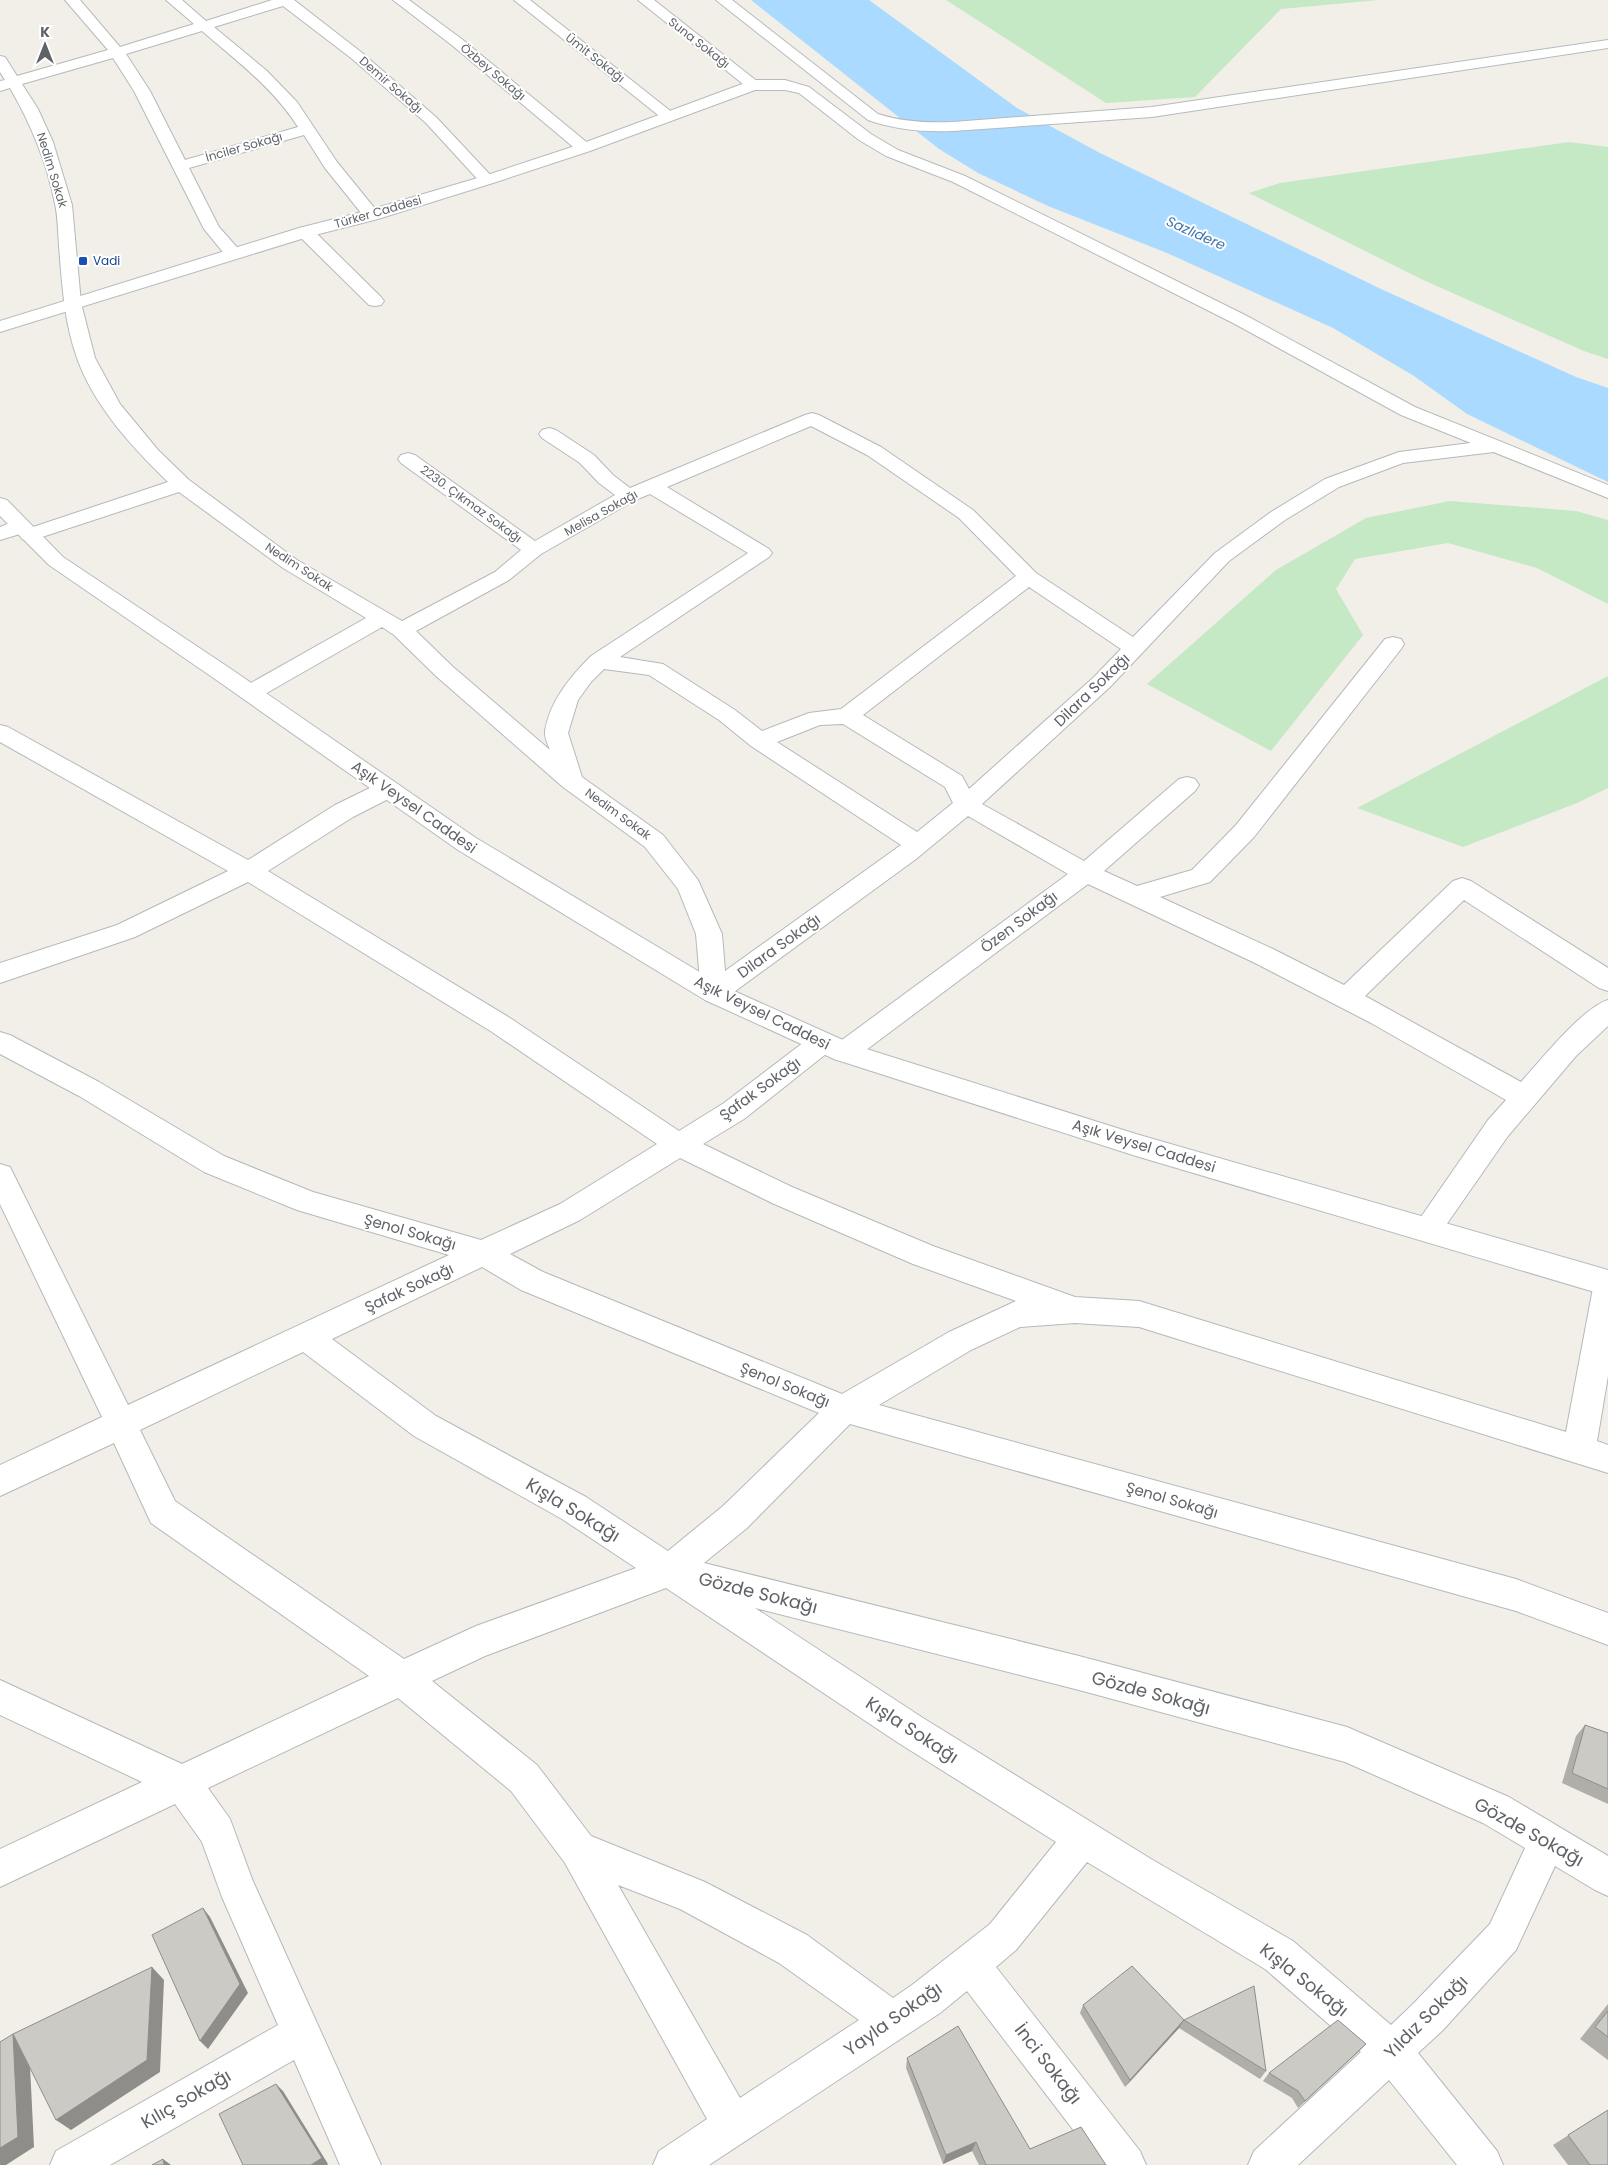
<svg xmlns="http://www.w3.org/2000/svg" width="1608" height="2165" font-family="Poppins,sans-serif">
<rect width="100%" height="100%" fill="#f1efe8"/>
<path fill="#c5e8c5" d="M946,0H1379L1281,9L1195,97L1106,103Z
M1569,142L1608,147V359L1584,351L1421,279L1249,193L1280,183Z
M1450,501L1576,511L1608,520V604L1537,568L1448,543L1355,559L1336,589L1363,635L1271,751L1147,684L1276,570L1366,518Z
M1608,676V788L1577,803L1463,847L1357,808Z"/>
<path fill="#aadaff" d="M751,0H869L1017,108L1098,152L1381,289L1576,377L1608,388V482L1467,414L1414,376L1333,328L1167,253L1048,206L978,173L939,149Z"/>
<g fill="none" stroke-linecap="round" stroke-linejoin="round">
<defs>
<path id="street" d="M65,0H80L120,47L194,24L166,0H182L206,21L272,0H294L361,52L436,117L495,180L493,183H481L426,123L351,58L283,6L214,27L267,71L297,102L337,162L380,215L378,219H366L325,168L304,135L189,168L219,227L242,253L239,257H227L204,229L134,91L113,58L22,84L38,109L53,142L72,205L81,303L95,358L120,404L158,450L189,480L297,560L402,621L495,572L521,550L401,463L398,459L401,455L408,453L415,455L535,541L615,495L599,483L580,463L542,438L539,434L542,430L549,428L556,430L594,455L613,475L630,488L805,415L812,413L819,415L881,447L973,510L1036,573L1133,637L1215,553L1271,512L1325,479L1399,452L1494,440L1501,442L1504,446L1501,450L1494,452L1403,463L1339,487L1285,520L1229,561L1110,687L982,804L1084,861L1179,779L1187,777L1195,779L1199,785L1195,791L1104,871L1137,886L1192,870L1236,825L1385,639L1393,637L1401,639L1404,644L1401,649L1254,837L1210,882L1160,897L1273,949L1344,985L1453,881L1462,878L1471,881L1608,968V991L1599,988L1464,900L1365,996L1521,1082C1540,1061 1582,1008 1608,1000V1026L1576,1056L1508,1136L1437,1238L1427,1242L1417,1238L1412,1230L1488,1120L1506,1100L1371,1023L1255,963L1088,884L854,1059L844,1062L834,1059L831,1050L744,1119L703,1144L792,1187L933,1246L1075,1297L1139,1301L1566,1432L1593,1288L1597,1279L1608,1275V1376L1597,1441L1608,1445V1473L1139,1327L1075,1323L1020,1327L971,1350L879,1405L1516,1579L1608,1613V1645L1516,1611L850,1424L747,1528L704,1563L1079,1656L1347,1727L1509,1797L1608,1856V1896L1595,1890L1555,1866L1516,1950L1442,2031L1418,2053L1497,2151L1503,2165H1457L1389,2080L1298,2165H1248L1254,2151L1361,2052L1265,1969L1087,1862L1016,1950L996,1967L1140,2151L1146,2165H1100L967,1991L940,2013L709,2165H653L659,2151L707,2119L565,1863L511,1791L398,1698L208,1788L230,1819L252,1879L381,2165H340L294,2060L110,2165H50L56,2151L278,2025L222,1897L202,1842L175,1804L0,1887V1849L142,1782L0,1715V1680L182,1764L369,1676L151,1523L114,1443L0,1496V1465L102,1417L0,1204V1164L10,1167L128,1405L449,1255L297,1210L204,1172L79,1096L0,1054V1032L10,1035L99,1082L224,1156L313,1192L481,1240L560,1204L657,1144L492,1032L248,882L135,937L0,983V963L117,925L228,871L0,742V725L8,727L248,860L335,805L380,783L388,781L396,783L400,789L396,795L353,817L268,871L510,1018L679,1131L724,1103L812,1036L822,1033L832,1036L835,1045L1068,874L968,816L916,859L723,1000L714,1003L705,1000L701,993L696,934L678,889L645,847L563,787L436,676L394,635L382,627L258,698L250,700L242,698L239,693L242,688L366,618L283,568L179,492L36,539L29,541L22,539L20,534L0,540V527C10,523 18,519 28,522L31,526L30,528L168,482C132,447 94,406 77,358C64,322 62,283 59,246C58,232 58,217 55,204C47,163 31,124 10,88L0,91V81L5,80L0,72V56L5,57L17,76L108,50ZM202,31C237,61 273,88 298,127L185,160L150,91L126,54ZM811,426L867,455L959,518L1016,576L841,709L809,713L762,731L735,710L663,664L620,657L769,557L772,553L769,549L667,487ZM650,494L748,553L591,656C570,677 550,701 545,731C544,737 548,744 550,750L452,666L416,631L509,580L541,554L635,500ZM1029,587L1121,649L1094,677L969,789L962,776L863,715ZM604,669L649,675L719,720L751,746L901,845L725,971L722,934L698,880L663,835L582,777L568,733L578,700L591,682ZM843,724L945,787L953,803L917,832L777,742L820,725ZM680,1158L772,1203L913,1264L1016,1301L949,1332L842,1394L543,1272L510,1254L580,1220ZM482,1267L521,1290L819,1413L723,1506L668,1551L586,1497L436,1416L332,1339ZM303,1352L414,1436L562,1519L636,1568L476,1626L404,1659L175,1501L140,1430ZM666,1588L897,1742L1056,1842L990,1924L912,1985L893,1998L807,1935L705,1882L591,1836L537,1765L432,1681L485,1656ZM755,1608L1079,1690L1345,1762L1483,1823L1525,1848L1490,1924L1414,2003L1391,2025L1293,1941L1151,1859L923,1718ZM618,1885L680,1909L779,1963L859,2020L740,2098Z
M393,0H409L463,40L590,145L592,148L590,151H578L453,46Z
M514,0H530L673,113L676,116L673,119H663Z
M638,0H654L758,82L761,85L758,88H748Z
M305,227L311,228L381,297L384,301L381,305L375,306L369,305L299,236L297,232L299,228Z"/>
<path id="secondary" d="M716,0H732L878,114C903,122 927,123 953,122L1152,107L1608,40V48L1152,117L953,131C923,132 896,130 868,120Z
M753,80H785L809,87L871,134L898,150L965,176L1245,315L1415,407L1608,485V498L1401,415L1233,323L953,182L886,156L859,140L799,93L785,90H755L590,151L493,183L378,219L311,236L0,332V321L299,228L366,211L481,177L578,145Z
M0,498L7,500L63,557L231,669L476,838L723,986L854,1045L1136,1134L1608,1270V1296L1136,1156L834,1059L705,1000L458,850L215,679L49,565L0,516Z"/>
</defs>
<use href="#street" stroke="#b5b8bc" stroke-width="2"/>
<use href="#secondary" stroke="#b6babf" stroke-width="2"/>
<use href="#street" fill="#fff" fill-rule="evenodd"/>
<use href="#secondary" fill="#fff" fill-rule="evenodd"/>
</g>
<path fill="#afaea9" d="M1585,1725L1608,1733V1804L1562,1783L1576,1736Z
M1608,2004V2060L1580,2039Z
M1083,2005L1184,2020L1266,2071L1260,2079L1179,2028L1125,2087L1080,2013Z
M1366,2044L1358,2052L1298,2108L1292,2098L1263,2081L1269,2073Z
M907,2058L1030,2149L1106,2165H979L972,2151L943,2164L906,2068Z
M1608,2110V2165H1568L1553,2145Z"/>
<path fill="#8f8d8a" d="M203,1908L210,1917L248,1993L208,2049L200,2041Z
M152,1967L164,1980L160,2072L71,2130L56,2120Z
M1184,2020L1179,2028L1125,2087L1130,2080Z
M13,2034L29,2046L34,2147L6,2165H0V2148Z
M1366,2044L1358,2052L1298,2108L1305,2101Z
M276,2084L283,2091L328,2164L327,2165H311Z
M976,2142L972,2151L943,2164L946,2155Z
M163,2159L171,2165H164Z"/>
<path fill="#cccac5" stroke="#8f8d8a" d="M1585,1725L1608,1733V1789L1572,1773Z
M203,1908L240,1984L200,2041L152,1935Z
M1132,1966L1184,2020L1130,2080L1083,2005Z
M152,1967L147,2060L56,2120L13,2034Z
M1254,1986L1266,2071L1184,2020Z
M1608,2011V2037L1595,2027Z
M1338,2020L1366,2044L1305,2101L1298,2091L1269,2073Z
M958,2026L1030,2149L1081,2127L1106,2165H986L976,2142L946,2155L907,2058Z
M13,2034L18,2137L0,2148V2042Z
M276,2084L322,2158L311,2165H243L219,2114Z
M1608,2110V2165H1590L1568,2135Z
M163,2159L164,2165H152Z"/>
<rect fill="#1a4fb4" stroke="#fff" stroke-width="2" x="78" y="256" width="10" height="10" rx="2.5"/>
<g text-anchor="middle" stroke-width="4" stroke-linejoin="round" paint-order="stroke">
<g font-size="12" fill="#5f6368" stroke="#fff">
<text transform="translate(699 43) rotate(38)" y="4">Suna Sokağı</text>
<text transform="translate(595 58) rotate(38)" y="4">Ümit Sokağı</text>
<text transform="translate(493 72) rotate(40)" y="4">Özbey Sokağı</text>
<text transform="translate(391 85) rotate(41)" y="4">Demir Sokağı</text>
<text transform="translate(244 147) rotate(-16)" y="4">İnciler Sokağı</text>
<text transform="translate(52 170) rotate(73)" y="4">Nedim Sokak</text>
<text transform="translate(378 212) rotate(-16)" y="4">Türker Caddesi</text>
<text transform="translate(471 504) rotate(36)" y="4">2230. Çıkmaz Sokağı</text>
<text transform="translate(601 513) rotate(-29)" y="4">Melisa Sokağı</text>
<text transform="translate(299 567) rotate(33)" y="4">Nedim Sokak</text>
<text transform="translate(618 814) rotate(36)" y="4">Nedim Sokak</text>
</g>
<g font-size="12" fill="#164399" stroke="#fff" text-anchor="start">
<text x="93" y="265">Vadi</text>
</g>
<g font-size="14" font-style="italic" fill="#4174aa" stroke="#fff">
<text transform="translate(1196 233) rotate(24)" y="5">Sazlıdere</text>
</g>
<g font-size="15" fill="#5f6368" stroke="#fff">
<text transform="translate(1092 690) rotate(-44)" y="5">Dilara Sokağı</text>
<text transform="translate(414 807) rotate(35)" y="5">Aşık Veysel Caddesi</text>
<text transform="translate(1019 922) rotate(-37)" y="5">Özen Sokağı</text>
<text transform="translate(779 946) rotate(-36)" y="5">Dilara Sokağı</text>
<text transform="translate(762 1013) rotate(26)" y="5">Aşık Veysel Caddesi</text>
<text transform="translate(760 1089) rotate(-36)" y="5">Şafak Sokağı</text>
<text transform="translate(1144 1146) rotate(17)" y="5">Aşık Veysel Caddesi</text>
<text transform="translate(410 1232) rotate(16)" y="5">Şenol Sokağı</text>
<text transform="translate(409 1288) rotate(-25)" y="5">Şafak Sokağı</text>
<text transform="translate(785 1385) rotate(22)" y="5">Şenol Sokağı</text>
<text transform="translate(1172 1500) rotate(16)" y="5">Şenol Sokağı</text>
</g>
<g font-size="18" fill="#5f6368" stroke="#fff">
<text transform="translate(573 1510) rotate(31)" y="6">Kışla Sokağı</text>
<text transform="translate(758 1593) rotate(14)" y="6">Gözde Sokağı</text>
<text transform="translate(1151 1693) rotate(15)" y="6">Gözde Sokağı</text>
<text transform="translate(912 1730) rotate(33)" y="6">Kışla Sokağı</text>
<text transform="translate(1529 1832) rotate(29)" y="6">Gözde Sokağı</text>
<text transform="translate(1304 1980) rotate(38)" y="6">Kışla Sokağı</text>
<text transform="translate(1426 2017) rotate(-45)" y="6">Yıldız Sokağı</text>
<text transform="translate(893 2019) rotate(-35)" y="6">Yayla Sokağı</text>
<text transform="translate(1048 2064) rotate(52)" y="6">İnci Sokağı</text>
<text transform="translate(186 2099) rotate(-30)" y="6">Kılıç Sokağı</text>
</g>
</g>
<g transform="translate(45 45)" stroke="#ffffff" stroke-width="4" paint-order="stroke">
<path d="M0-4L9 19L0 12L-9 19Z" fill="#5f6368"/>
<text y="-8" font-size="14" font-weight="bold" text-anchor="middle" fill="#5f6368">K</text>
</g>
</svg>
